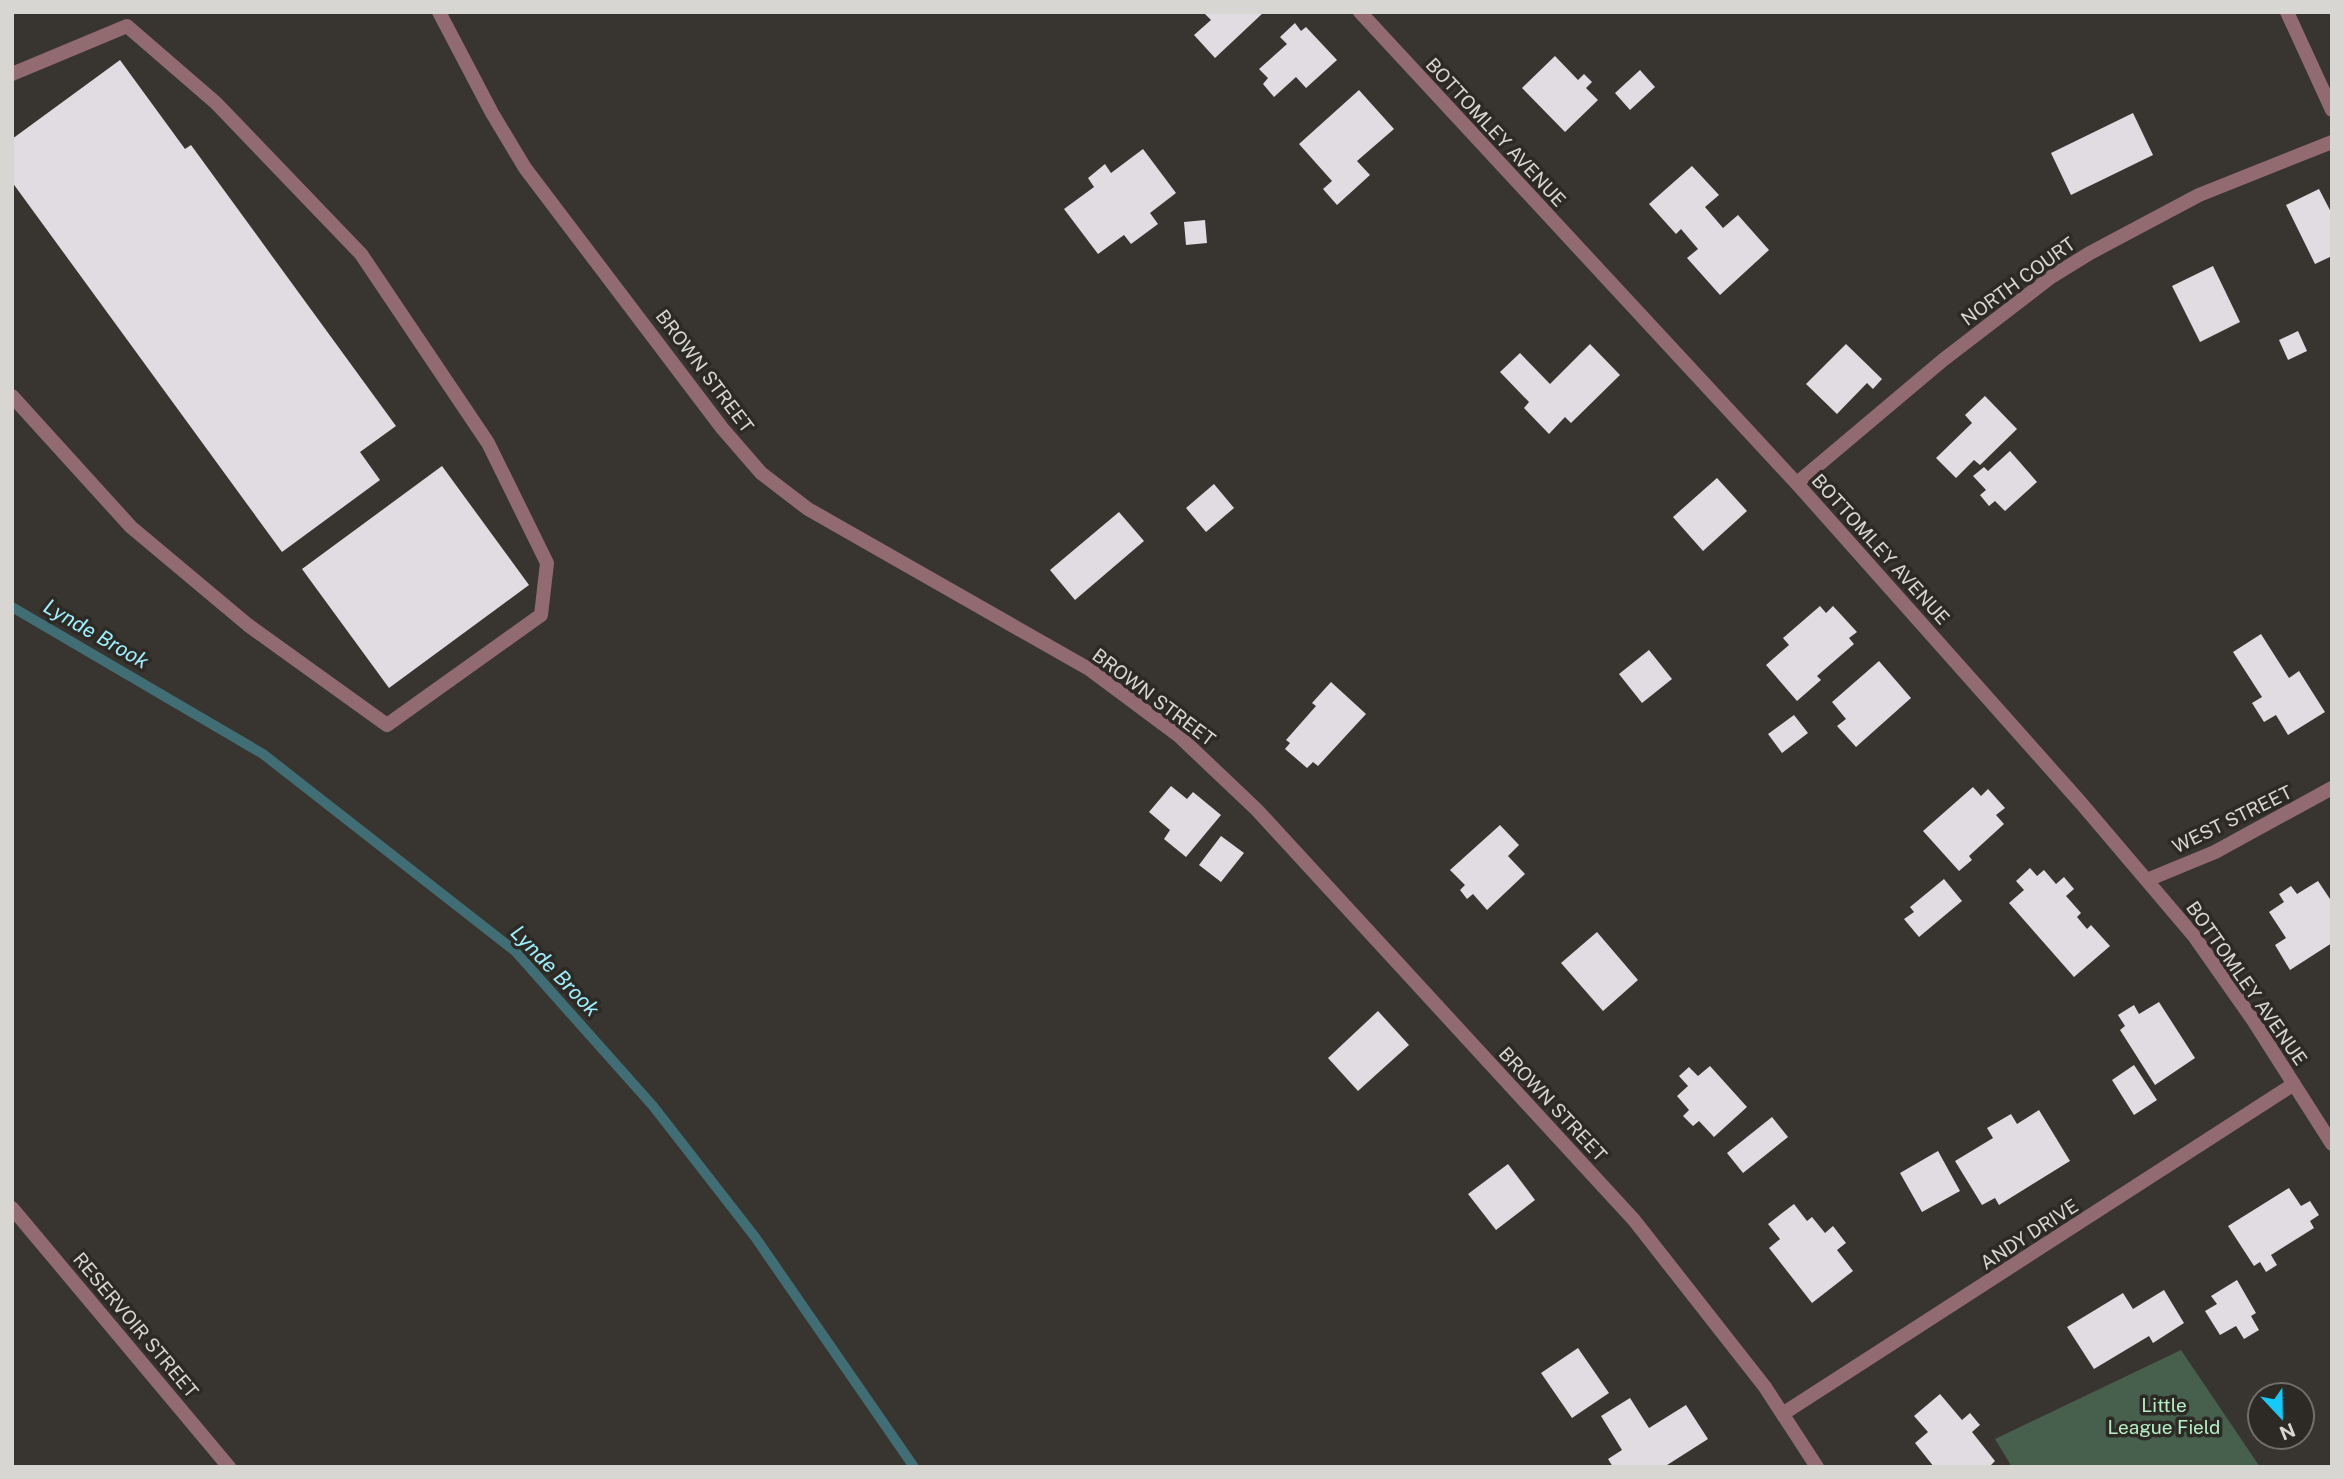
<svg xmlns="http://www.w3.org/2000/svg" width="2344" height="1479" font-family="'Public Sans',sans-serif">
<rect width="100%" height="100%" fill="#383430"/>
<path fill="#47604e" d="M2181,1350L2260,1467H2012L1995,1439Z"/>
<g fill="none" stroke-linecap="round" stroke-linejoin="round">
<path stroke="#416e75" stroke-width="10" d="M12,607L263,754L515,951L653,1106L755,1237L914,1467"/>
</g>
<path fill="#e0dce2" d="M1203,12H1264L1215,58L1194,35L1211,20Z
M1295,23L1301,31L1306,27L1337,60L1306,88L1296,77L1274,97L1263,84L1268,78L1259,69L1287,44L1280,37Z
M1555,56L1578,80L1584,74L1592,82L1586,88L1598,100L1565,132L1522,88Z
M120,60L185,149L191,145L396,426L360,452L380,480L282,552L12,182V139Z
M1640,70L1655,87L1630,110L1615,93Z
M1359,90L1394,129L1357,161L1370,175L1337,205L1323,189L1332,181L1299,144Z
M2133,113L2153,155L2071,195L2051,153Z
M1143,149L1176,193L1150,213L1158,224L1131,244L1124,235L1098,254L1064,209L1094,187L1088,178L1105,164L1111,173Z
M1692,166L1719,195L1705,207L1723,228L1738,215L1769,250L1720,295L1687,258L1698,249L1681,229L1676,234L1649,204Z
M2319,189L2332,214V256L2315,264L2286,205Z
M1205,220L1207,243L1186,245L1184,222Z
M2213,266L2240,322L2200,342L2172,286Z
M2298,331L2307,351L2288,360L2279,340Z
M1590,344L1620,375L1571,423L1565,417L1549,434L1524,408L1529,402L1500,372L1520,353L1550,384Z
M1846,344L1882,379L1873,389L1867,383L1837,414L1806,384Z
M1985,396L2017,429L1980,465L1974,460L1956,478L1936,458L1972,423L1965,415Z
M2010,451L2037,482L2005,511L1995,501L1989,506L1980,495L1986,490L1973,476L1984,467L1988,471Z
M442,466L529,585L389,688L302,569Z
M1717,478L1747,511L1703,551L1673,517Z
M1214,484L1234,508L1206,532L1186,508Z
M1119,512L1144,541L1075,600L1050,570Z
M1820,606L1826,613L1833,606L1857,632L1849,638L1854,644L1817,676L1821,680L1797,701L1766,665L1789,645L1783,638Z
M2261,634L2289,678L2299,671L2325,712L2288,735L2276,715L2264,722L2252,703L2262,697L2233,652Z
M1649,650L1672,679L1642,703L1619,674Z
M1879,661L1911,698L1856,747L1837,726L1846,719L1832,702Z
M1331,682L1366,714L1318,766L1313,762L1307,768L1285,749L1290,743L1286,740L1316,706L1312,703Z
M1794,715L1808,733L1782,753L1768,734Z
M1171,786L1187,799L1193,792L1221,815L1186,857L1164,839L1170,830L1149,812Z
M1973,787L1981,796L1988,789L2005,808L1996,815L2004,824L1969,856L1972,860L1959,871L1923,831Z
M1500,825L1519,845L1508,856L1525,874L1487,910L1473,894L1467,899L1460,890L1465,885L1450,870Z
M1221,836L1244,853L1221,882L1199,865Z
M2030,868L2037,876L2044,870L2056,884L2064,877L2074,889L2066,896L2081,913L2077,917L2087,929L2091,925L2110,946L2074,977L2009,903L2024,890L2016,881Z
M1944,879L1962,901L1919,937L1904,919L1914,912L1910,907Z
M2318,881L2332,902V943L2290,970L2275,945L2286,938L2269,912L2284,902L2279,894L2291,886L2297,894Z
M1597,932L1638,980L1603,1011L1561,963Z
M2159,1002L2195,1058L2155,1085L2120,1030L2125,1026L2118,1015L2134,1005L2139,1014Z
M1378,1011L1409,1045L1358,1091L1328,1058Z
M2134,1065L2157,1100L2134,1115L2112,1080Z
M1710,1066L1747,1107L1714,1137L1699,1121L1693,1126L1683,1116L1689,1110L1677,1096L1688,1086L1679,1076L1689,1067L1698,1076Z
M2039,1110L2070,1161L1999,1205L1995,1198L1982,1205L1955,1161L1993,1138L1987,1128L2011,1114L2017,1124Z
M1772,1117L1788,1137L1743,1173L1727,1153Z
M1938,1151L1960,1191L1922,1212L1900,1173Z
M1508,1164L1535,1200L1496,1230L1468,1194Z
M2289,1188L2301,1206L2310,1201L2319,1215L2310,1221L2314,1228L2271,1255L2277,1265L2266,1272L2260,1262L2254,1266L2228,1226Z
M1794,1204L1807,1221L1812,1217L1825,1233L1833,1226L1846,1243L1837,1250L1853,1271L1812,1303L1769,1248L1780,1239L1768,1224Z
M2237,1280L2256,1313L2251,1316L2259,1330L2244,1339L2236,1326L2220,1335L2205,1311L2217,1304L2211,1296Z
M2164,1290L2184,1323L2153,1343L2149,1336L2094,1369L2067,1327L2123,1293L2133,1309Z
M1578,1348L1609,1393L1572,1418L1541,1373Z
M1940,1394L1962,1420L1970,1413L1980,1425L1972,1432L1995,1461L1989,1467H1934L1915,1443L1928,1432L1914,1416Z
M1630,1398L1649,1428L1686,1405L1708,1439L1664,1467H1613L1608,1459L1622,1450L1601,1416Z"/>
<g fill="none" stroke-linecap="round" stroke-linejoin="round">
<path stroke="#926b70" stroke-width="14" d="M12,74L127,26L216,103L361,254L488,443L547,563L541,615L387,725L248,625L131,527L12,396"/>
<path stroke="#926b70" stroke-width="14" d="M439,12L492,113L525,168L722,428L761,473L808,509L1089,669L1179,736L1257,810L1634,1220L1765,1387L1817,1467
M1360,12L1800,487L2081,803L2194,936L2253,1020L2332,1144
M2287,12L2332,110
M1797,483L1943,360L2051,277L2090,253L2199,195L2332,142
M2147,880L2215,852L2332,788
M12,1208L229,1467
M1784,1413L2294,1084"/>
</g>
<g text-anchor="middle" stroke-width="7" stroke-linejoin="round" paint-order="stroke">
<g font-size="19" fill="#d8d6d3" stroke="#2d2a26">
<text transform="translate(1496 132) rotate(47)" y="7">BOTTOMLEY AVENUE</text>
<text transform="translate(2018 281) rotate(-36)" y="7">NORTH COURT</text>
<text transform="translate(705 371) rotate(53)" y="7">BROWN STREET</text>
<text transform="translate(1881 549) rotate(48)" y="7">BOTTOMLEY AVENUE</text>
<text transform="translate(1154 697) rotate(37)" y="7">BROWN STREET</text>
<text transform="translate(2232 819) rotate(-26)" y="7">WEST STREET</text>
<text transform="translate(2247 983) rotate(55)" y="7">BOTTOMLEY AVENUE</text>
<text transform="translate(1553 1104) rotate(47)" y="7">BROWN STREET</text>
<text transform="translate(2029 1234) rotate(-33)" y="7">ANDY DRIVE</text>
<text transform="translate(136 1325) rotate(50)" y="7">RESERVOIR STREET</text>
</g>
<g font-size="19" fill="#b6efc6" stroke="#2d2a26">
<text x="2164" y="1412">Little<tspan x="2164" dy="22">League Field</tspan></text>
</g>
<g font-size="21" font-style="italic" fill="#9eeffc" stroke="#2d2a26">
<text transform="translate(96 634) rotate(30)" y="7">Lynde Brook</text>
<text transform="translate(555 971) rotate(46)" y="7">Lynde Brook</text>
</g>
</g>
<rect width="2344" height="1479" fill="none" stroke="#d8d6d3" stroke-width="28"/>
<g transform="translate(2281 1416) rotate(158)"><circle r="33" fill="#2d2a26" stroke="#716f6b" stroke-width="2"/>
<path d="M0-5L12 26L0 18L-12 26Z" fill="#13cafb"/>
<text y="-10" font-size="19" font-weight="bold" text-anchor="middle" fill="#d8d6d3">N</text>
</g>
</svg>
